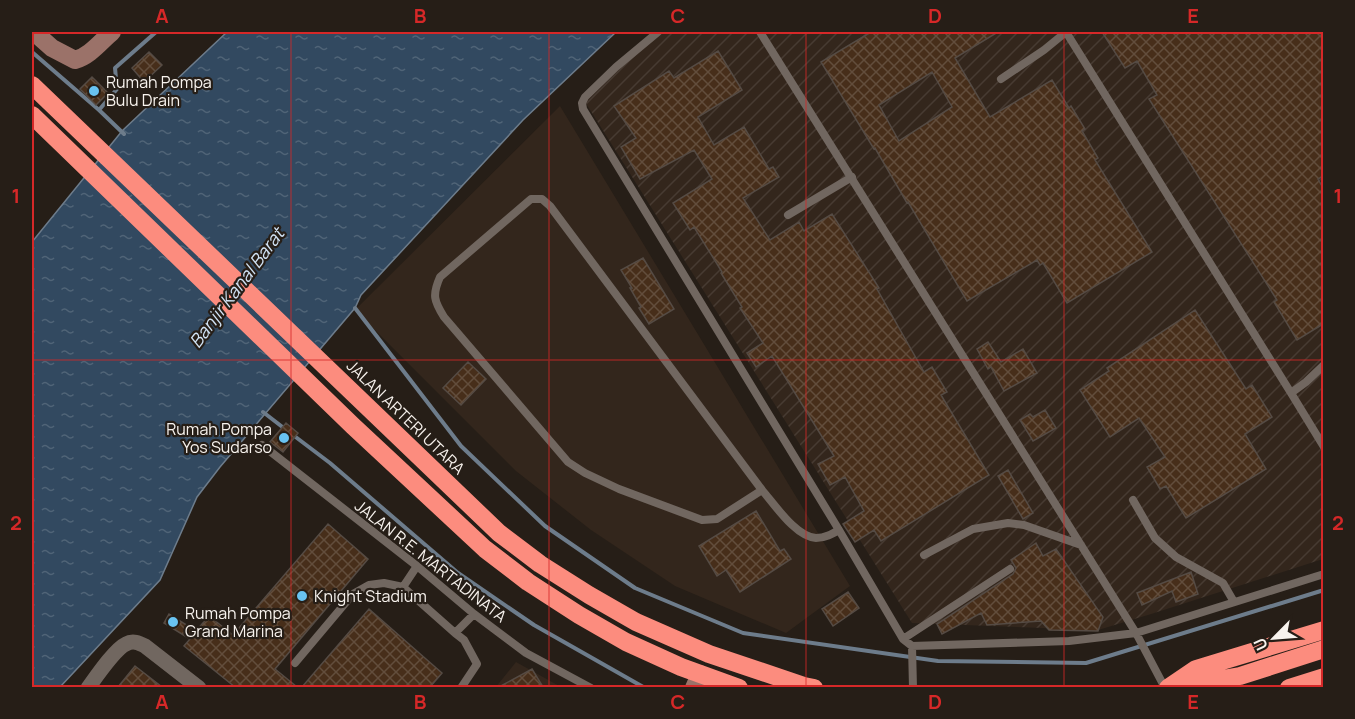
<svg xmlns="http://www.w3.org/2000/svg" width="1355" height="719" font-family="Manrope,sans-serif">
<defs>
<pattern id="industrial-furrows" width="10" height="10" patternUnits="userSpaceOnUse" patternTransform="scale(1.5)"><rect width="10" height="10" fill="#33261c"/><path d="M-1 1l2-2M0 10L10 0M9 11l2-2" fill="none" stroke="#473b32"/></pattern>
<pattern id="water-ripples" width="26" height="14" patternUnits="userSpaceOnUse" patternTransform="scale(1.5)"><rect width="26" height="14" fill="#324960"/><path d="M2 4q2-2 4 0t4 0M15 11q2-2 4 0t4 0" fill="none" stroke="#506477"/></pattern>
<pattern id="building-cross-hatch" width="8" height="8" patternUnits="userSpaceOnUse" patternTransform="scale(1.5)"><rect width="8" height="8" fill="#472e1a"/><path d="M0 0l8 8M0 8l8-8" fill="none" stroke="#624d3c"/></pattern>
</defs>
<rect width="100%" height="100%" fill="#261e17"/>
<path fill="#33261c" d="M560,106L850,586L786,633L675,586L591,530L516,471L355,310Z
M516,662L561,687L495,688Z"/>
<path fill="url(#industrial-furrows)" d="M655,32H1323V559L1151,614L1098,630L912,623L582,97Z"/>
<path fill="url(#water-ripples)" stroke="#6d7c8b" stroke-width="1.5" d="M227,32H616L523,120L361,295L355,308L220,467L197,497L160,580L60,687L32,688V242L122,131Z"/>
<g fill="none" stroke-linecap="round" stroke-linejoin="round">
<path stroke="#6d7c8b" stroke-width="4" d="M32,52L99,110
M124,134L99,110L117,89L115,68L156,32
M355,308L461,446L545,526L635,588L743,633L938,661L1086,663L1324,590
M263,412L285,429
M293,435L330,463L458,573L534,625L645,688"/>
</g>
<path fill="url(#building-cross-hatch)" stroke="#554b44" stroke-width="1.5" fill-rule="evenodd" d="M871,32H998L955,58L990,117L1052,80L1069,108L1071,106L1085,129L1082,131L1098,158L1095,160L1152,252L1067,303L1043,263L1040,265L1037,260L967,301L908,202L907,203L875,148L874,149L821,62ZM932,72L952,107L899,141L879,105Z
M1102,32H1323V176L1318,179L1323,188V324L1297,340L1274,302L1277,300L1149,99L1157,95L1137,61L1125,68Z
M718,51L742,90L698,117L714,145L744,127L769,169L773,167L779,177L743,198L770,240L799,222L804,231L832,214L879,288L877,289L924,372L932,367L947,392L941,395L989,475L881,541L874,530L855,542L843,524L864,511L845,477L830,485L818,464L834,456L772,356L756,367L747,353L763,343L740,308L742,307L721,273L722,272L694,227L690,230L673,203L712,179L694,150L640,179L621,147L636,138L614,106L669,71L674,78Z
M149,52L162,65L144,82L132,68Z
M92,77L108,93L96,105L80,89Z
M643,258L674,309L649,324L639,308L641,307L630,288H632L621,270Z
M1195,310L1246,389L1252,385L1272,417L1245,434L1266,469L1186,518L1166,486L1160,489L1147,467L1165,457L1139,418L1110,437L1080,390L1109,371L1107,368Z
M988,342L1001,362L1023,349L1037,373L1004,391L991,367L988,369L977,349Z
M468,362L486,379L461,405L443,388Z
M1045,410L1056,428L1033,441L1020,420L1030,414L1033,417Z
M286,423L298,433L283,452L270,442Z
M1008,470L1033,513L1023,519L998,476Z
M756,511L780,551L784,549L791,559L740,592L726,570L717,576L699,546Z
M328,524L368,559L275,669L297,687H235L184,646L190,639L164,623L169,614L196,631L209,616L233,635Z
M1036,543L1043,556L1056,549L1103,617L1098,631L1049,630L1041,621L987,625L981,613L942,634L937,624L1013,574L1016,568L1011,560Z
M1191,572L1198,594L1176,602L1172,591L1142,605L1137,593Z
M848,592L859,608L833,626L822,609Z
M369,609L442,673L430,687H302Z
M135,666L162,687H118Z
M532,669L543,687H499Z"/>
<g fill="none" stroke-linecap="round" stroke-linejoin="round">
<path stroke="#716760" stroke-width="8" d="M658,32L616,67L585,97L582,103L583,109L839,530L903,639L912,646L1069,641L1136,633L1324,574
M760,32L1136,633L1165,688
M1066,32L1291,393L1324,447
M1001,79L1044,50L1066,32
M788,215L852,177
M1291,393L1306,382L1324,365
M262,445L417,566L474,614L526,653L591,688
M762,490L717,519L702,520L619,489L585,473L568,462L444,317C434,301 432,295 440,277L531,199H542L550,206L762,490C775,505 796,537 816,538C825,538 832,534 839,530
M1133,500L1155,538L1176,557L1223,583L1234,602
M924,555L973,529L1008,523L1024,525L1081,545
M417,566L403,587L455,633
M903,639L1010,569
M912,646L913,688
M295,663L353,594L369,585L384,583L403,587
M461,688L477,664L464,640L455,633L474,614"/>
<path stroke="#716760" stroke-width="15" d="M88,688C96,677 115,649 126,644C133,640 139,643 145,646L199,688"/>
<path stroke="#9b7269" stroke-width="18" d="M34,32L52,48L75,60C90,56 101,41 112,32
M694,688L700,674"/>
<path stroke="#fc8c7e" stroke-width="18" d="M32,85L499,533L540,564L589,595L636,622L709,654L804,686L814,688
M32,115L353,426L485,549L528,582L579,615L626,642L681,667L739,688
M1176,687L1240,676L1324,649
M1168,688L1196,669L1324,630
M1289,688L1324,677"/>
</g>
<path fill="none" stroke="#d62828" stroke-width="1.5" stroke-opacity="0.55" d="M291,32V688M549,32V688M806,32V688M1064,32V688M32,360H1324"/>
<g fill="#69c3f1" stroke="#261e17" stroke-width="2">
<circle cx="94" cy="91" r="6"/>
<circle cx="284" cy="438" r="6"/>
<circle cx="302" cy="596" r="6"/>
<circle cx="173" cy="622" r="6"/>
</g>
<g text-anchor="middle" stroke-width="4.5" stroke-linejoin="round" paint-order="stroke">
<g font-size="16" fill="#f8f3ee" stroke="#261e17" text-anchor="start">
<text x="106" y="88">Rumah Pompa<tspan x="106" dy="18">Bulu Drain</tspan></text>
<text x="272" y="435" text-anchor="end">Rumah Pompa<tspan x="272" dy="18">Yos Sudarso</tspan></text>
<text x="314" y="602">Knight Stadium</text>
<text x="185" y="619">Rumah Pompa<tspan x="185" dy="18">Grand Marina</tspan></text>
</g>
<g font-size="16" fill="#f8f3ee" stroke="#261e17">
<text transform="translate(406 417) rotate(44)" y="6">JALAN ARTERI UTARA</text>
<text transform="translate(431 561) rotate(38)" y="6">JALAN R.E. MARTADINATA</text>
</g>
<g font-size="18" font-style="italic" fill="#d1e3f5" stroke="#261e17">
<text transform="translate(237 288) rotate(-53)" y="6">Banjir Kanal Barat</text>
</g>
</g>
<rect width="1355" height="719" fill="none" stroke="#261e17" stroke-width="66"/>
<g transform="translate(1274 638) rotate(245)" stroke="#261e17" stroke-width="4.5" paint-order="stroke">
<path d="M0-4.5L10 22L0 15L-10 22Z" fill="#f8f3ee"/>
<text y="-9" font-size="16" font-weight="bold" text-anchor="middle" fill="#f8f3ee">U</text>
</g>
<rect x="33" y="33" width="1289" height="653" fill="none" stroke="#d62828" stroke-width="2"/>
<g font-size="20" text-anchor="middle" font-weight="bold" fill="#d62828">
<text x="162" y="23">A</text>
<text x="420" y="23">B</text>
<text x="678" y="23">C</text>
<text x="935" y="23">D</text>
<text x="1193" y="23">E</text>
<text x="16" y="203">1</text>
<text x="1338" y="203">1</text>
<text x="16" y="530">2</text>
<text x="1338" y="530">2</text>
<text x="162" y="709">A</text>
<text x="420" y="709">B</text>
<text x="678" y="709">C</text>
<text x="935" y="709">D</text>
<text x="1193" y="709">E</text>
</g>
</svg>
